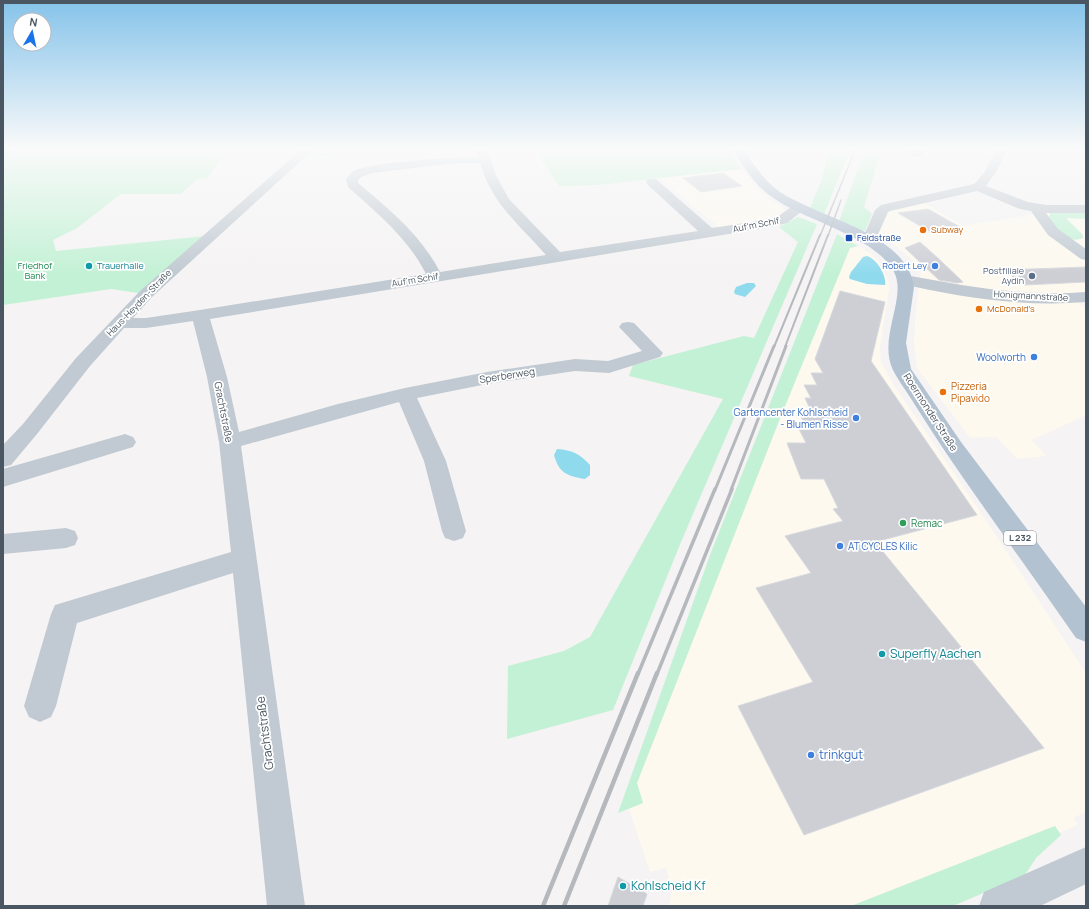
<svg xmlns="http://www.w3.org/2000/svg" width="1089" height="909" font-family="Manrope,sans-serif">
<rect width="100%" height="100%" fill="#f5f3f3"/>
<path fill="#fdf9ef" d="M742,169L757,189L788,212L778,220L720,228L659,178Z
M923,202L964,226L1035,214L1086,213V299L1076,301L1086,308V415L1032,440L1046,456L1017,459L996,437L970,438L917,368L914,345L915,321L921,268L896,246L876,235L887,210Z
M858,246L870,253L879,261L890,283L880,348L881,362L895,387L990,526L1086,673V812L1073,818L1078,825L1061,832H1060L1054,826L851,906H669L672,890L666,868L650,872L629,809L643,803L637,783L781,416L850,248Z"/>
<path fill="#c3f1d5" d="M3,148H230L207,178L197,179L181,194H121L77,228L53,240L56,251L206,236L138,293L111,289L3,305Z
M316,148H360L357,152L358,154L306,157Z
M533,148H727L742,169L598,185L559,186Z
M829,148H851L824,214L810,208L822,179Z
M866,148H882L864,207L872,214L865,231L859,230L839,221Z
M1050,213H1086V219L1066,218L1083,235V238C1067,245 1058,229 1049,219Z
M798,217L817,224L681,542L613,710L507,739L508,666L564,651L590,637L723,399L629,376L633,365L744,336L754,338L798,242L779,227Z
M837,234L858,246L850,248L781,416L637,783L643,803L618,813L710,555Z
M1055,826L1061,835L1036,858L1025,875L953,906H851Z"/>
<path fill="#90daee" d="M867,256C877,259 887,276 885,285L867,284L850,279L849,277L851,272L863,257Z
M747,283H754L756,286L745,297L735,294L734,292L736,287Z
M557,449C572,450 580,454 590,465V475L585,479C567,476 559,473 554,455Z"/>
<g fill="none" stroke-linecap="round" stroke-linejoin="round">
<path stroke="#90daee" stroke-width="2.5" d="M3,154L14,148"/>
</g>
<path fill="#cdcfd5" stroke="#d7d9de" d="M723,173L742,186L701,192L683,178Z
M928,209L937,214L960,227L934,234L898,213Z
M920,242L939,259L963,282L957,283L939,280L905,248Z
M1086,267V282L1024,285L1004,270Z
M840,291L885,302L871,361L977,515L875,542L1044,748L804,835L738,706L813,682L756,588L811,573L785,536L843,521L833,509L838,508L824,479H801L787,443H806L797,425H805L798,411H811L805,398H811L804,385H817L811,373H823L815,359Z
M618,877L647,894L643,906H608Z"/>
<g fill="none" stroke-linecap="round" stroke-linejoin="round">
<path fill="#c1cad2" fill-rule="evenodd" d="M303,148H315L152,297L133,318H146L200,310L426,274C408,238 377,213 348,187L346,179C348,177 350,174 352,172C366,162 457,157 478,157L476,148H487L496,176L509,199L560,252L698,231L648,185L646,182L648,179H656L712,228L770,219L777,217L794,205H804L806,208L787,223L771,227L210,319L227,377L239,432L338,404L405,388L487,372L575,359L608,361L642,351L619,327L622,323L628,322L634,323L663,353L660,357L609,373L575,371L487,384L417,398L446,461L466,531L463,538L454,541L445,538L442,531L424,461L399,402L241,446L305,906H267L233,573L77,623L56,706L51,717L40,722L29,717L24,706L51,614L55,605L231,552L219,442L207,377L193,321L146,328H124L90,366L37,434L11,465L3,467V445L23,424L76,358L140,291ZM457,163H480C492,204 519,224 546,255L440,272C421,235 389,209 358,183V180L361,177L372,173Z
M907,148H933L932,150L921,152L923,154L921,156L917,157L913,156L905,150Z
M997,148H1008L998,169L986,186L1028,202L1047,205H1086V213H1046L1058,229L1086,249V260L1081,259L1048,235L1031,211L1020,209L977,191L890,211L888,212L876,239L865,243L860,242L858,239L865,233L875,210L881,205L974,184L984,173Z
M905,275C965,286 1024,297 1086,292V302C1024,307 960,298 899,283L897,280L899,277Z
M125,434L133,437L136,442L133,447L3,487V469Z
M66,528L75,531L78,538L75,545L66,548L3,554V534Z
M1086,847V884L1040,906H979L984,892Z"/>
<path fill="#b3c2d1" fill-rule="evenodd" d="M732,148H743C753,164 764,181 780,192C819,218 907,233 914,287L906,343L911,369L961,442L1086,607V642L1076,638C1039,585 1001,532 964,479C947,455 931,430 915,405C908,393 899,382 893,370C877,337 909,296 893,270C872,235 805,221 772,197C754,185 743,166 732,148Z"/>
<path stroke="#b5b8bd" stroke-width="1.5" d="M820,236L856,148
M828,236L841,200"/>
<path stroke="#b5b8bd" stroke-width="2" d="M774,347L820,235
M785,347L828,235"/>
<path stroke="#b5b8bd" stroke-width="3" d="M715,490L774,346
M731,490L786,346"/>
<path stroke="#b5b8bd" stroke-width="3.5" d="M638,674L715,489
M657,674L732,489"/>
<path stroke="#b5b8bd" stroke-width="4.5" d="M543,906L638,673
M564,906L657,673"/>
</g>
<linearGradient id="sky" x2="0" y2="1"><stop stop-color="#85c3ea"/><stop offset="0.54" stop-color="#fafafa"/><stop offset="1" stop-color="#fafafa" stop-opacity="0"/></linearGradient>
<rect width="1089" height="275" fill="url(#sky)"/>
<g fill="#e8710a" stroke="#fff" stroke-width="1.5">
<circle cx="923" cy="230" r="4"/>
<circle cx="979" cy="309" r="4"/>
<circle cx="943" cy="392" r="4"/>
</g>
<rect fill="#1a4fb4" stroke="#fff" stroke-width="1.5" x="845" y="234" width="8" height="8" rx="2"/>
<g fill="#0f9aa8" stroke="#fff" stroke-width="1.5">
<circle cx="89" cy="266" r="4"/>
<circle cx="882" cy="654" r="4"/>
<circle cx="623" cy="886" r="4"/>
</g>
<g fill="#3f7fe0" stroke="#fff" stroke-width="1.5">
<circle cx="935" cy="266" r="4"/>
<circle cx="1034" cy="357" r="4"/>
<circle cx="856" cy="418" r="4"/>
<circle cx="840" cy="546" r="4"/>
<circle cx="811" cy="755" r="4"/>
</g>
<circle fill="#5c6f8a" stroke="#fff" stroke-width="1.5" cx="1032" cy="276" r="4"/>
<circle fill="#2e9e5b" stroke="#fff" stroke-width="1.5" cx="903" cy="523" r="4"/>
<g text-anchor="middle" stroke-width="3.5" stroke-linejoin="round" paint-order="stroke">
<g font-size="9" fill="#4a5661" stroke="#fff">
<text transform="translate(756 225) rotate(-11)" y="3">Auf'm Schif</text>
<text transform="translate(415 280) rotate(-9)" y="3">Auf'm Schif</text>
<text transform="translate(1031 296) rotate(3)" y="3">Honigmannstraße</text>
<text transform="translate(139 303) rotate(-46)" y="3">Haus-Heyden-Straße</text>
</g>
<g font-size="9" fill="#c56008" stroke="#fff" text-anchor="start">
<text x="931" y="233">Subway</text>
<text x="987" y="312">McDonald's</text>
</g>
<g font-size="9" fill="#164399" stroke="#fff" text-anchor="start">
<text x="857" y="241">Feldstraße</text>
</g>
<g font-size="9" fill="#17864f" stroke="#fff">
<text x="35" y="269">Friedhof<tspan x="35" dy="10">Bank</tspan></text>
</g>
<g font-size="9" fill="#0d838f" stroke="#fff" text-anchor="start">
<text x="97" y="269">Trauerhalle</text>
</g>
<g font-size="9" fill="#366cbe" stroke="#fff" text-anchor="end">
<text x="927" y="269">Robert Ley</text>
</g>
<g font-size="9" fill="#4e5e75" stroke="#fff" text-anchor="end">
<text x="1024" y="274">Postfiliale<tspan x="1024" dy="10">Aydin</tspan></text>
</g>
<rect fill="#fff" stroke="#808990" stroke-width="1" x="1004" y="531" width="32" height="14" rx="3"/>
<g font-size="9" font-weight="bold" fill="#4a5661">
<text x="1020" y="541">L 232</text>
</g>
<g font-size="10" fill="#366cbe" stroke="#fff" text-anchor="end">
<text x="1026" y="361">Woolworth</text>
<text x="848" y="416">Gartencenter Kohlscheid<tspan x="848" dy="12">- Blumen Risse</tspan></text>
<text x="848" y="550" text-anchor="start">AT CYCLES Kilic</text>
</g>
<g font-size="10" fill="#4a5661" stroke="#fff">
<text transform="translate(507 375) rotate(-9)" y="4">Sperberweg</text>
<text transform="translate(224 412) rotate(79)" y="4">Grachtstraße</text>
<text transform="translate(931 412) rotate(57)" y="4">Roermonder Straße</text>
</g>
<g font-size="10" fill="#c56008" stroke="#fff" text-anchor="start">
<text x="951" y="390">Pizzeria<tspan x="951" dy="12">Pipavido</tspan></text>
</g>
<g font-size="10" fill="#27864d" stroke="#fff" text-anchor="start">
<text x="911" y="527">Remac</text>
</g>
<g font-size="12" fill="#0d838f" stroke="#fff" text-anchor="start">
<text x="890" y="658">Superfly Aachen</text>
<text x="631" y="890">Kohlscheid Kf</text>
</g>
<g font-size="12" fill="#4a5661" stroke="#fff">
<text transform="translate(265 733) rotate(-97)" y="4">Grachtstraße</text>
</g>
<g font-size="12" fill="#366cbe" stroke="#fff" text-anchor="start">
<text x="819" y="759">trinkgut</text>
</g>
</g>
<rect width="1089" height="909" fill="none" stroke="#4a5661" stroke-width="8"/>
<g transform="translate(32 32) rotate(9)"><circle r="19" fill="#ffffff" stroke="#b7bbc0"/>
<path d="M0-3L7 15L0 10L-7 15Z" fill="#1a73e8"/>
<text y="-6" font-size="11" font-weight="bold" text-anchor="middle" fill="#4a5661">N</text>
</g>
</svg>
